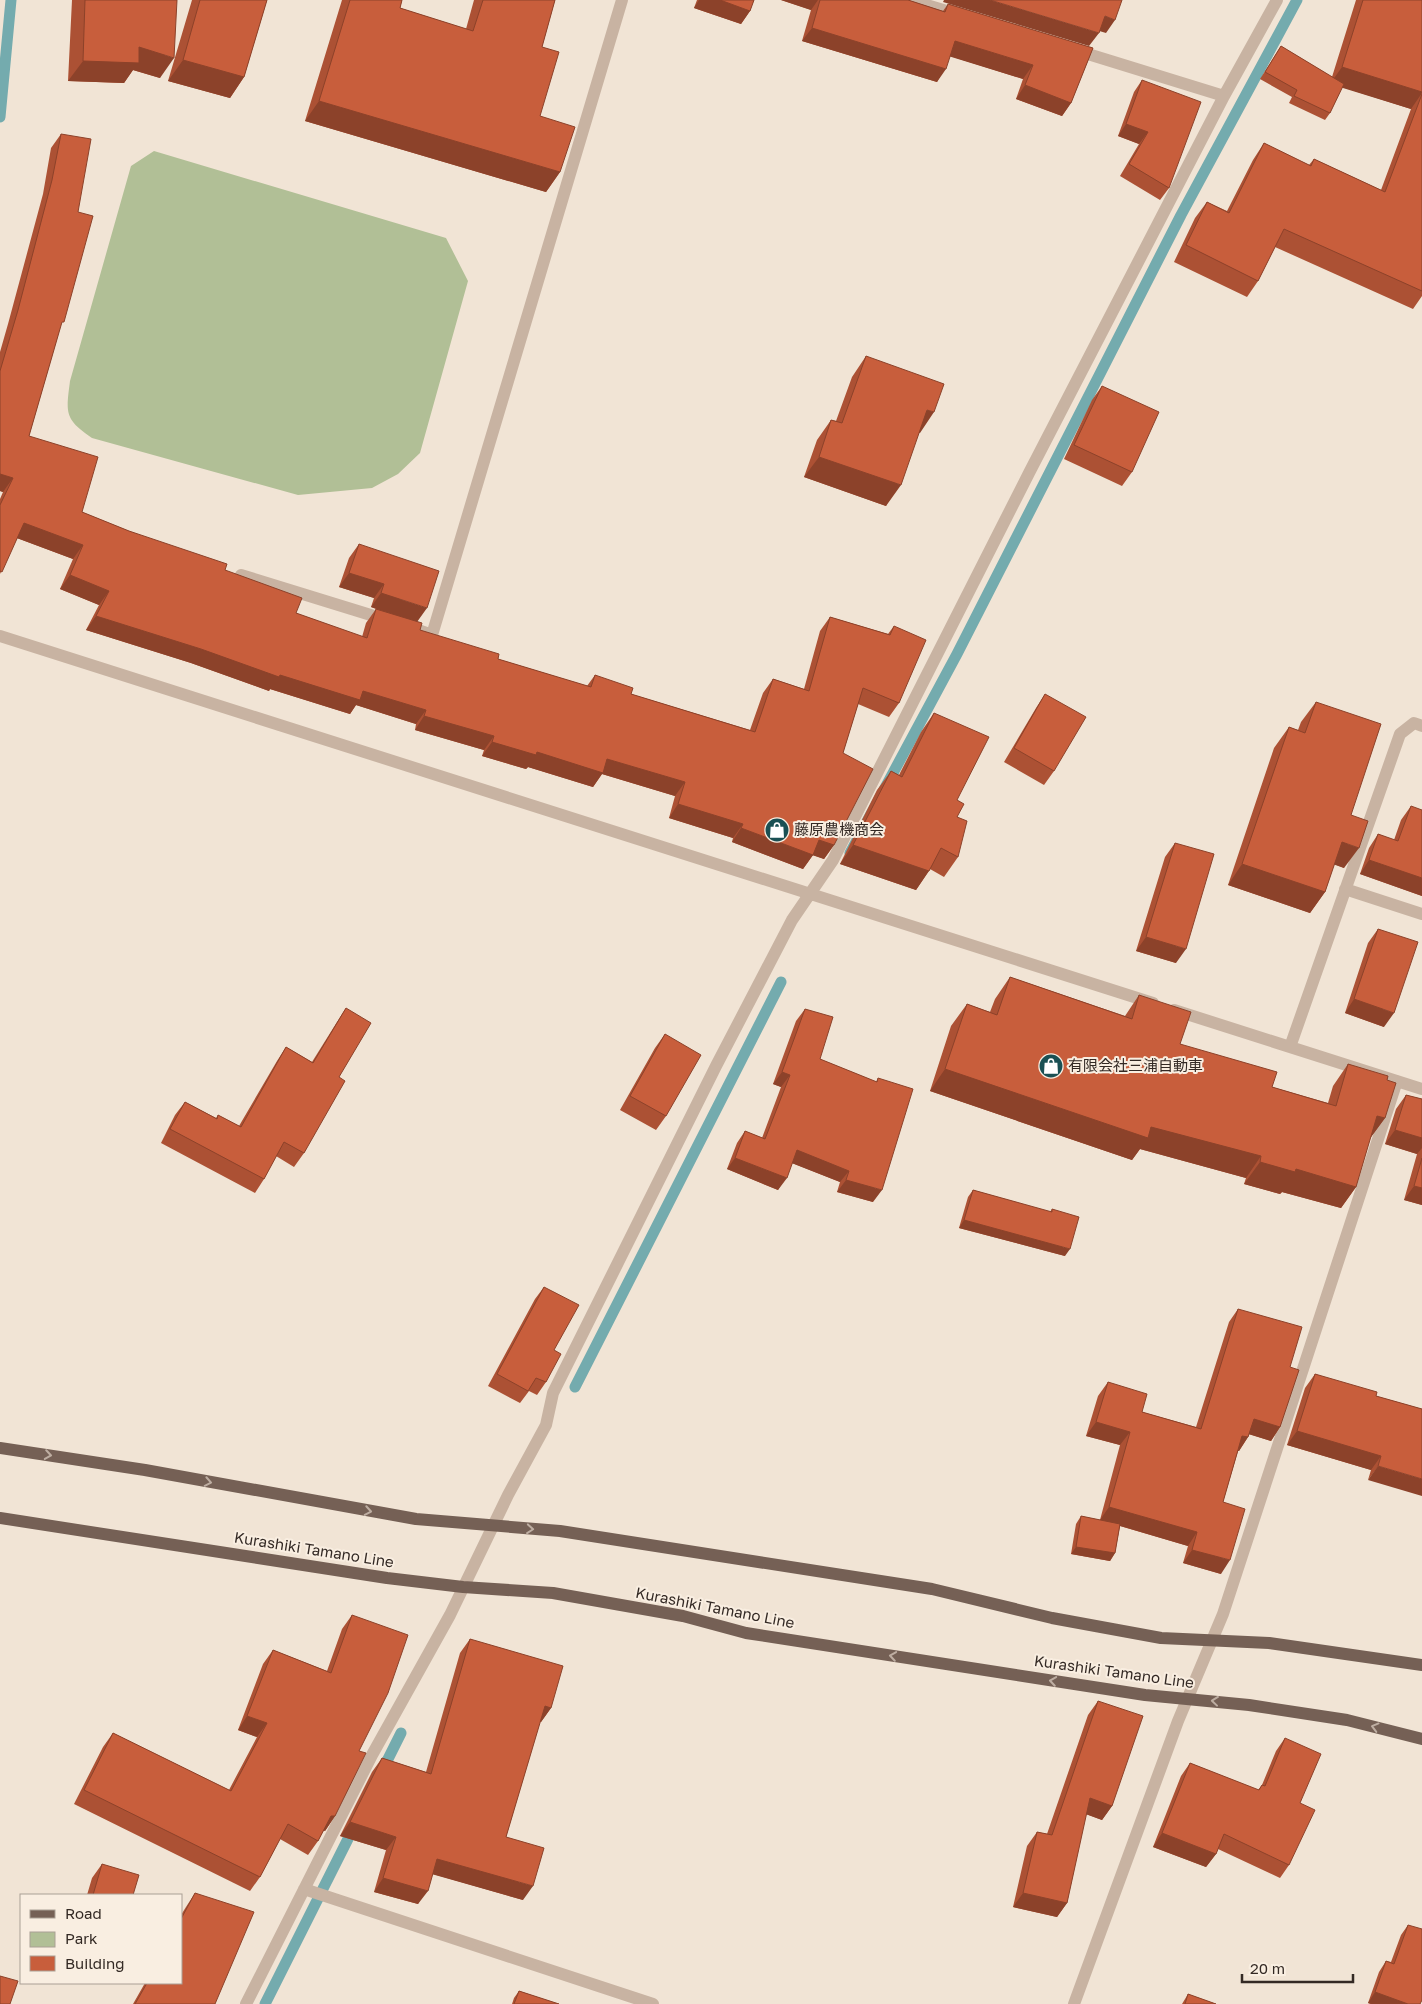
<svg xmlns="http://www.w3.org/2000/svg" width="1422" height="2004" font-family="'Golos Text','Noto Sans JP',sans-serif">
<rect width="100%" height="100%" fill="#f1e4d5"/>
<path fill="#b1bf96" d="M154,151L446,238L468,281L420,453L398,474L372,488L298,495L92,438C64,419 66,413 70,381L131,166Z"/>
<g fill="none" stroke-linecap="round" stroke-linejoin="round">
<path stroke="#74abae" stroke-width="11" d="M0,117L11,0
M850,853L957,654L1181,215L1297,0
M575,1387L781,982
M381,1773L401,1733
M265,2004L355,1825"/>
<path stroke="#c8b3a2" stroke-width="12" d="M910,0L960,15
M1075,50L1224,96
M241,575L387,620
M418,630L432,635L622,0
M0,636L1153,1003
M1345,889L1422,914
M1174,1010L1422,1089
M1290,1047L1400,734L1414,723L1422,726
M304,1889L653,2004
M246,2004L372,1755L450,1615L508,1495L546,1425L553,1393L716,1066L792,920L833,860L1029,473L1224,96L1277,0
M1074,2004L1178,1721L1223,1614L1397,1081"/>
<path stroke="#756055" stroke-width="12" d="M0,1448L145,1470L416,1519L560,1531L932,1589L1052,1618L1161,1638L1269,1643L1422,1665
M0,1518L387,1578L463,1587L553,1593L683,1616L746,1633L1145,1695L1249,1705L1347,1720L1422,1739"/>
</g>
<path fill="#ac5134" d="M72,0H177L160,78L133,70L124,83L68,81Z
M192,0H267L244,77L230,98L168,81Z
M342,0H402L400,8L466,29L474,0H555L542,47L540,116L560,172L546,192L305,121Z
M697,0H754L750,11L741,24L694,8Z
M781,0H908L943,11L948,4L1093,48L1071,103L1062,116L1016,99L1023,79L950,56L937,82L802,41L811,10Z
M1356,0H1422V296L1413,309L1275,247L1258,281L1247,297L1174,262L1195,218L1207,202L1227,211L1253,160L1264,143L1309,165L1314,159L1381,190L1411,109L1342,87L1330,113L1325,120L1289,103L1292,97L1260,79L1281,46L1332,77Z
M1142,80L1169,188L1160,200L1120,176L1139,144L1118,136L1134,92Z
M61,134L78,212L60,328L29,436L82,512L225,570L296,613L362,637L366,623L376,609L371,607L374,598L339,587L349,558L359,544L417,622L420,630L498,659L587,686L595,675L631,694L750,730L763,693L773,679L804,689L820,631L830,617L888,634L894,626L899,703L889,717L858,704L843,753L834,845L824,859L813,855L803,869L732,842L733,838L669,818L675,796L602,774L593,787L528,767L526,769L482,756L484,750L415,730L416,724L356,705L350,714L270,689L269,691L191,663L86,630L99,605L60,589L73,559L17,538L0,574V499L3,492L0,491V352L8,324L43,194L51,148Z
M866,356L920,433H919L886,506L804,477L817,440L831,420L836,421L852,377Z
M1102,386L1132,472L1122,486L1064,459L1092,400Z
M1045,694L1054,771L1044,785L1004,762L1036,708Z
M1316,702L1351,815L1344,868L1334,864L1325,892L1310,913L1228,885L1274,748L1289,727L1298,730L1301,722Z
M934,713L957,800L958,857L944,877L930,869L916,890L840,864L877,790L891,771L899,775L921,732Z
M1411,806L1422,896L1360,874L1369,848L1378,834L1394,840L1401,820Z
M1175,843L1176,963L1136,951L1165,857Z
M1378,929L1384,1027L1345,1013L1368,943Z
M1010,977L1125,1016L1139,995L1180,1044L1272,1087L1328,1103L1333,1086L1348,1064L1387,1080L1385,1118L1370,1138L1356,1187L1341,1208L1282,1192L1280,1194L1244,1184L1246,1178L1140,1149L1132,1160L930,1091L951,1026L967,1004L990,1012L995,999Z
M346,1008L339,1077L304,1153L294,1167L276,1156L264,1179L255,1193L161,1143L175,1115L185,1102L216,1118L218,1115L239,1126L277,1061L286,1047L312,1062L337,1022Z
M805,1009L820,1059L876,1082L878,1078L873,1202L837,1192L840,1182L792,1163L778,1190L727,1169L737,1143L745,1131L762,1138L781,1087L773,1084L796,1021Z
M665,1034L666,1116L656,1130L620,1110L655,1048Z
M1406,1095L1422,1099V1205L1404,1200L1417,1154L1385,1144L1396,1109Z
M973,1190L1050,1212L1052,1209L1065,1256L959,1228L968,1197Z
M544,1287L554,1350L546,1382L537,1395L529,1391L520,1403L488,1386L535,1299Z
M1238,1309L1290,1367L1280,1427L1271,1441L1249,1434L1248,1437L1239,1451H1238L1223,1502L1221,1574L1183,1563L1188,1546L1120,1526L1115,1553L1110,1561L1071,1554L1076,1524L1081,1516L1100,1520L1120,1445L1086,1436L1098,1396L1108,1382L1142,1412L1196,1427L1229,1322Z
M1315,1374L1376,1396L1422,1409L1368,1480L1371,1470L1287,1445L1305,1388Z
M352,1615L359,1751L335,1816L325,1831L324,1830L318,1841L308,1855L280,1839L260,1877L250,1891L74,1804L103,1747L113,1733L229,1790L257,1737L238,1730L263,1664L273,1650L327,1671L342,1629Z
M470,1639L551,1708L541,1722L540,1721L506,1837L523,1900L433,1874L418,1904L374,1892L386,1850L340,1836L372,1772L382,1758L426,1772L460,1653Z
M1098,1701L1112,1806L1102,1820L1086,1814L1067,1903L1057,1917L1013,1907L1027,1846L1037,1832L1047,1834L1088,1715Z
M1285,1738L1300,1803L1289,1865L1280,1878L1218,1849L1216,1854L1206,1867L1153,1847L1181,1776L1190,1763L1258,1790L1262,1785L1276,1751Z
M102,1864L133,1895H87L92,1878Z
M195,1893L215,2004H133L145,1983H181V1915L186,1907Z
M1408,1925L1420,2004H1371L1368,2003L1379,1972L1386,1961L1391,1962L1401,1935Z
M519,1991L559,2004H512L514,1998Z
M1188,1994L1216,2004H1182Z"/>
<path fill="#8c422a" d="M699,0H720L750,11L741,24L694,8Z
M781,0H818L811,10Z
M944,0H990L1099,33L1089,46L943,2Z
M1105,16L1115,20L1106,33L1096,30Z
M812,28L946,69L937,82L802,41Z
M955,41L1033,65L1023,79L945,55Z
M139,47L174,58L160,78L133,70L124,83L68,81L83,61Z
M183,60L244,77L230,98L168,81Z
M1342,67L1422,92V93L1411,109L1330,84Z
M1025,85L1071,103L1062,116L1016,99Z
M319,101L560,172L546,192L305,121Z
M1126,124L1148,132L1139,144L1118,136Z
M927,410L934,412L920,433L913,431Z
M819,457L901,485L886,506L804,477Z
M0,474L13,478L3,492L0,491Z
M24,523L83,545L73,559L14,537Z
M349,573L384,584L374,598L339,587Z
M70,575L109,591L99,605L60,589Z
M381,593L427,608L417,622L371,607Z
M96,616L201,649L280,675L363,691L426,710L416,724L356,705L350,714L270,689L269,691L191,663L86,630Z
M424,716L494,736L484,750L415,730Z
M492,742L537,752L607,759L685,782L675,796L602,774L593,787L528,767L526,769L482,756Z
M678,804L743,824L733,838L669,818Z
M741,828L813,855L803,869L732,842Z
M819,840L834,845L824,859L809,854Z
M1342,842L1359,848L1344,868L1327,862Z
M853,845L929,871L916,890L840,864Z
M1369,860L1422,878V896L1360,874Z
M1242,864L1325,892L1310,913L1228,885Z
M1146,937L1186,949L1176,963L1136,951Z
M1354,999L1394,1013L1384,1027L1345,1013Z
M945,1069L1261,1156L1246,1178L1140,1149L1132,1160L930,1091Z
M782,1072L790,1075L781,1087L773,1084Z
M1377,1116L1385,1118L1369,1140Z
M1395,1130L1422,1138V1148L1417,1154L1385,1144Z
M797,1150L849,1171L840,1182L789,1162Z
M735,1158L787,1178L778,1190L727,1169Z
M1260,1162L1296,1169L1356,1187L1341,1208L1282,1192L1280,1194L1244,1184Z
M846,1180L882,1190L873,1202L837,1192Z
M1414,1186L1422,1188V1205L1404,1200Z
M964,1220L1070,1249L1065,1256L959,1228Z
M1254,1419L1280,1427L1271,1441L1245,1433Z
M1096,1422L1130,1432L1120,1445L1086,1436Z
M1297,1431L1381,1456L1371,1470L1287,1445Z
M1242,1436L1248,1437L1239,1451L1233,1449Z
M1378,1466L1422,1479V1496L1368,1480Z
M1109,1507L1197,1532L1188,1546L1100,1520Z
M1076,1547L1115,1553L1110,1561L1071,1554Z
M1192,1550L1230,1560L1221,1574L1183,1563Z
M545,1706L551,1708L541,1722L535,1720Z
M247,1716L267,1723L257,1737L238,1730Z
M1090,1798L1112,1806L1102,1820L1080,1812Z
M331,1816H335L325,1831L322,1830Z
M350,1822L396,1837L386,1850L340,1836Z
M1162,1833L1216,1854L1206,1867L1153,1847Z
M437,1859L533,1886L523,1900L428,1873Z
M383,1878L428,1891L418,1904L374,1892Z
M1023,1893L1067,1903L1057,1917L1013,1907Z
M1375,1992L1408,2004H1371L1368,2003Z"/>
<path fill="#c85e3c" stroke="#8c422a" d="M85,0H177L174,58L139,47V63L83,61Z
M200,0H267L244,77L183,60Z
M350,0H402L400,8L473,31L483,0H555L542,47L559,52L540,116L575,127L560,172L319,101Z
M720,0H754L750,11Z
M820,0H908L945,12L948,4L1093,48L1071,103L1025,85L1033,65L955,41L946,69L812,28Z
M990,0H1122L1115,20L1105,16L1099,33Z
M1363,0H1422V92L1342,67Z
M1281,46L1344,84L1330,113L1294,96L1297,90L1265,72Z
M1142,80L1201,102L1169,188L1129,164L1148,132L1126,124Z
M1422,94V291L1284,229L1258,281L1186,245L1207,202L1229,213L1264,143L1311,166L1314,159L1385,192Z
M61,134L91,139L78,212L93,216L64,322H62L29,436L98,457L82,512L129,531L227,564L225,570L302,598L296,613L367,638L376,609L422,623L420,630L499,654L498,659L591,687L595,675L633,688L631,694L755,732L773,679L809,691L830,617L890,635L894,626L926,640L899,703L863,688L843,753L873,769L834,845L819,840L813,855L741,828L743,824L678,804L685,782L607,759L603,773L537,752L536,755L492,742L494,736L424,716L426,710L363,691L360,700L280,675L279,677L201,649L96,616L109,591L70,575L83,545L24,523L2,572L0,571V505L13,478L0,474V371L18,310L52,180Z
M866,356L944,384L934,412L927,410L901,485L819,457L831,420L842,423Z
M1102,386L1159,412L1132,472L1074,445Z
M359,544L439,571L427,608L381,593L384,584L349,573Z
M1045,694L1086,717L1054,771L1014,748Z
M1316,702L1381,724L1351,815L1368,821L1359,848L1342,842L1325,892L1242,864L1289,727L1305,733Z
M934,713L989,737L957,800L964,804L957,817L967,821L958,857L941,848L929,871L853,845L891,771L902,777Z
M1411,806L1422,810V878L1369,860L1378,834L1398,841Z
M1175,843L1214,854L1186,949L1146,937Z
M1378,929L1418,942L1394,1013L1354,999Z
M1010,977L1132,1019L1139,995L1191,1012L1180,1044L1277,1072L1272,1087L1336,1106L1348,1064L1388,1076L1387,1080L1396,1083L1385,1118L1377,1116L1356,1187L1296,1169L1295,1172L1260,1162L1261,1156L1151,1127L1148,1138L945,1069L967,1004L997,1015Z
M346,1008L371,1023L339,1077L345,1081L304,1153L284,1142L264,1179L170,1129L185,1102L217,1119L218,1115L241,1127L286,1047L313,1063Z
M805,1009L833,1017L820,1059L877,1082L878,1078L913,1089L882,1190L846,1180L849,1171L797,1150L787,1178L735,1158L745,1131L765,1139L790,1075L782,1072Z
M665,1034L701,1055L666,1116L630,1096Z
M1406,1095L1422,1099V1138L1395,1130Z
M1422,1158V1188L1414,1186Z
M973,1190L1052,1212V1209L1079,1217L1070,1249L964,1220Z
M544,1287L579,1305L554,1350L561,1354L546,1382L536,1378L528,1391L497,1374Z
M1238,1309L1302,1327L1290,1367L1299,1370L1280,1427L1254,1419L1248,1437L1242,1436L1223,1502L1245,1509L1230,1560L1192,1550L1197,1532L1109,1507L1130,1432L1096,1422L1108,1382L1147,1394L1142,1412L1201,1429Z
M1315,1374L1377,1392L1376,1396L1422,1409V1479L1378,1466L1381,1456L1297,1431Z
M1081,1516L1120,1524L1115,1553L1076,1547Z
M352,1615L408,1635L388,1693L359,1751L366,1753L335,1816H331L318,1841L288,1824L260,1877L84,1790L113,1733L231,1791L267,1723L247,1716L273,1650L331,1673Z
M470,1639L563,1666L551,1708L545,1706L506,1837L544,1848L533,1886L437,1859L428,1891L383,1878L396,1837L350,1822L382,1758L431,1774Z
M1098,1701L1143,1716L1112,1806L1090,1798L1067,1903L1023,1893L1037,1832L1052,1835Z
M1285,1738L1321,1754L1300,1803L1315,1810L1289,1865L1224,1834L1216,1854L1162,1833L1190,1763L1259,1790L1262,1785L1265,1786Z
M102,1864L139,1875L133,1895H93Z
M195,1893L254,1912L215,2004H135L147,1983H181V1919Z
M1408,1925L1422,1929V2000L1420,2004H1408L1375,1992L1386,1961L1394,1964Z
M0,1976L18,1981L10,2004H0Z
M519,1991L559,2004H514Z
M1188,1994L1216,2004H1185Z"/>
<defs><path id="oneway-chevron" d="M-2-3.5L2.5 0L-2 3.5" fill="none" stroke-width="1.6" stroke-linecap="round" stroke-linejoin="round" transform="scale(1.25)"/></defs>
<g stroke="#beaea2">
<use href="#oneway-chevron" transform="translate(48 1455) rotate(9)"/>
<use href="#oneway-chevron" transform="translate(208 1482) rotate(11)"/>
<use href="#oneway-chevron" transform="translate(368 1511) rotate(10)"/>
<use href="#oneway-chevron" transform="translate(530 1529) rotate(5)"/>
<use href="#oneway-chevron" transform="translate(893 1656) rotate(-171)"/>
<use href="#oneway-chevron" transform="translate(1053 1681) rotate(-171)"/>
<use href="#oneway-chevron" transform="translate(1215 1701) rotate(-174)"/>
<use href="#oneway-chevron" transform="translate(1375 1727) rotate(-165)"/>
</g>
<defs>
<symbol id="shop-disc" viewBox="-11 -11 22 22"><circle r="9.5" fill="#1a5054" stroke="#f9eee1"/><path d="M-5-2.5h2.3a2.7 3.5 0 0 1 5.4 0H5L5.5 6h-11ZM-1.5-2.5h3a1.5 2.3 0 0 0-3 0Z" fill="#fff"/></symbol>
</defs>
<g fill-rule="evenodd">
<use href="#shop-disc" x="763" y="816" width="28" height="28"/>
<use href="#shop-disc" x="1037" y="1052" width="28" height="28"/>
</g>
<g text-anchor="middle" stroke-width="4" stroke-linejoin="round" paint-order="stroke">
<g font-size="15" fill="#332924" stroke="#f9eee1" text-anchor="start">
<text x="794" y="835">藤原農機商会</text>
<text x="1068" y="1071">有限会社三浦自動車</text>
</g>
<g font-size="15" fill="#332924" stroke="#f9eee1">
<text transform="translate(314 1550) rotate(9)" y="5">Kurashiki Tamano Line</text>
<text transform="translate(715 1608) rotate(11)" y="5">Kurashiki Tamano Line</text>
<text transform="translate(1114 1672) rotate(8)" y="5">Kurashiki Tamano Line</text>
</g>
</g>
<rect x="20" y="1894" width="162" height="90" fill="#f9eee1" stroke="#aa9f95"/>
<rect x="30" y="1910" width="25" height="8" fill="#756055" stroke="#aa9f95"/>
<text x="65" y="1919" font-size="15" fill="#332924">Road</text>
<rect x="30" y="1932" width="25" height="15" fill="#b1bf96" stroke="#aa9f95"/>
<text x="65" y="1944" font-size="15" fill="#332924">Park</text>
<rect x="30" y="1956" width="25" height="15" fill="#c85e3c" stroke="#aa9f95"/>
<text x="65" y="1969" font-size="15" fill="#332924">Building</text>
<path d="M1242 1974v8h111v-8" fill="none" stroke="#332924" stroke-width="2.5"/>
<text x="1250" y="1974" font-size="15" fill="#332924" stroke="#f9eee1" stroke-width="4" paint-order="stroke">20 m</text>
</svg>
